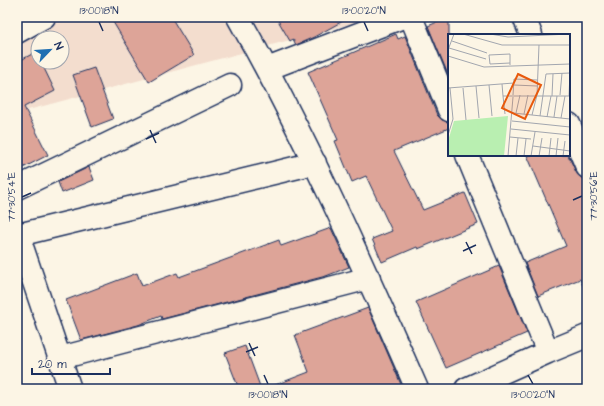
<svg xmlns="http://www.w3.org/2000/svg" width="604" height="406" font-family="'Architects Daughter',sans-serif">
<rect width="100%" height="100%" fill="#fcf5e5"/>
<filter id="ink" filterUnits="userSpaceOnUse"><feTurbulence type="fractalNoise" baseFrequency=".025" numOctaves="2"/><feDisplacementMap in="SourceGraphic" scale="8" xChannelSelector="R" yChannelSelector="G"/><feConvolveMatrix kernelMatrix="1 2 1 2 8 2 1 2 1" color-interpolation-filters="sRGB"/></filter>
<g filter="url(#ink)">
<path fill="#f3ddce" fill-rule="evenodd" d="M17,17H376L17,113ZM38,38H62V62H38Z"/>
<path fill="#dda498" stroke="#1b2f5e" d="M110,17H171L194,55L149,82Z
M276,17H350L314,37L296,45L293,39L290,41Z
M449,17V77L428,26Z
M396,34L398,39L405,36L437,115L442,120L449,122V128L394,151L423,210L465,193L478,224L418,249L417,247L382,262L372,239L392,231L366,176L352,182L335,141L338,140L308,72Z
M36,52L38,56V62H41L55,91L24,107L48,155L17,171V62Z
M94,68L113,119L92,127L73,75Z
M527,155H568L576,172L580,177L587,179V295L580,279L538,296L525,263L566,246Z
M89,167L94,180L62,193L58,182Z
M331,228L349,267L326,276L162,319L161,316L138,325L81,340L66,300L137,273L142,286L177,273L179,277L279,240L281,246Z
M499,266L527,333L446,368L416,302Z
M368,308L403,389H270V387L309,372L295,335Z
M245,346L261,389H239L225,353Z"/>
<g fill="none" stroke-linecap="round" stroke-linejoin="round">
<defs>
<path id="minor" d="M238,17C306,137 362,263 417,389
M411,17L449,110
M524,17L531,35
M17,32L44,17
M267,69L403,17
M569,124L587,167
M467,155L548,352
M17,188L230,85
M17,232L70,389
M18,235L315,163
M60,358L369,278
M466,389L548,352L587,336"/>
</defs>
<use href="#minor" stroke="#1b2f5e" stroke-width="25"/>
<use href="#minor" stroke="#fcf5e5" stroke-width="22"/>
</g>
</g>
<path fill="none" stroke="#1b2f5e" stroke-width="1.5" d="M99,22L103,31M364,22L368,31M150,130L156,143M146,139L159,133M22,197L31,193M573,200L582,196M466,242L472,254M463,251L476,245M249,343L255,356M246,352L258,347M264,375L268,384M528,375L533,384"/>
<g transform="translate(448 34)">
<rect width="122" height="122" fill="#fcf5e5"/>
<path d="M60,82L56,122H0V107L6,87Z" fill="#b9efb1"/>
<path fill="none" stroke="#a2a6af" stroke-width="1" d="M15,0L54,11H122M42,0L60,3L121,0M4,7L39,19M1,14L38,25M0,16L6,0M0,22L36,33L122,30M62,29L42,30L41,21L62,20V31M54,50L55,62M41,51L44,82M66,51L89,52M28,52L31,84M0,54L66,49M15,54L18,86M65,61L66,45L89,46M112,61L114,39M104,62L105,40M121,62L122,38M65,79L122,85M68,79L72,61M57,80L55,62H122M76,80L80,61M84,81L89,61L91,11M92,82L98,40L122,39M99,83L103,62M106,83L109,62M113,84L117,62M64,87L122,93M63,95L122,101M0,101L5,85L2,54M62,103L83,105M85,112L122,117M60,122L65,63M68,122L70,104M76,122L78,105M83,122L87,98M91,122L94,104M101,122L103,104M108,122L110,104M115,122L117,107"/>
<path fill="#e8590c" fill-opacity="0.15" stroke="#e8590c" stroke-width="2" d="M70,40L93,51L77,85L54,74Z"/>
<rect width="122" height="122" fill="none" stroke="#1b2f5e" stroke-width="2"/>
</g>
<rect width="604" height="406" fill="none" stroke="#fcf5e5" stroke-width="44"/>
<g transform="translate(50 50) rotate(65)"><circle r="19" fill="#fcf5e5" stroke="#a2a6af"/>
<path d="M0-3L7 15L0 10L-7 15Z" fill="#1f6fb2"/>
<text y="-6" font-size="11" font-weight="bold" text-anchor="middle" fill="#1b2f5e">N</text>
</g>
<path d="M32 368v6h78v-6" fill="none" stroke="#1b2f5e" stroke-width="2"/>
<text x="38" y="368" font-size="12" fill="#1b2f5e" stroke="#fcf5e5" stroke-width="3" paint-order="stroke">20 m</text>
<rect x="22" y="22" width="560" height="362" fill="none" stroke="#1b2f5e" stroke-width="1.5"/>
<g font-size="10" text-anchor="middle" fill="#1b2f5e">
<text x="99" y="14">13°00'18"N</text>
<text x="364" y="14">13°00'20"N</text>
<text transform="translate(593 196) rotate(-90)" y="4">77°30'56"E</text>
<text transform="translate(11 197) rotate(-90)" y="4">77°30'54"E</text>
<text x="268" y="398">13°00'18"N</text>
<text x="533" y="398">13°00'20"N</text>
</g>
</svg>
